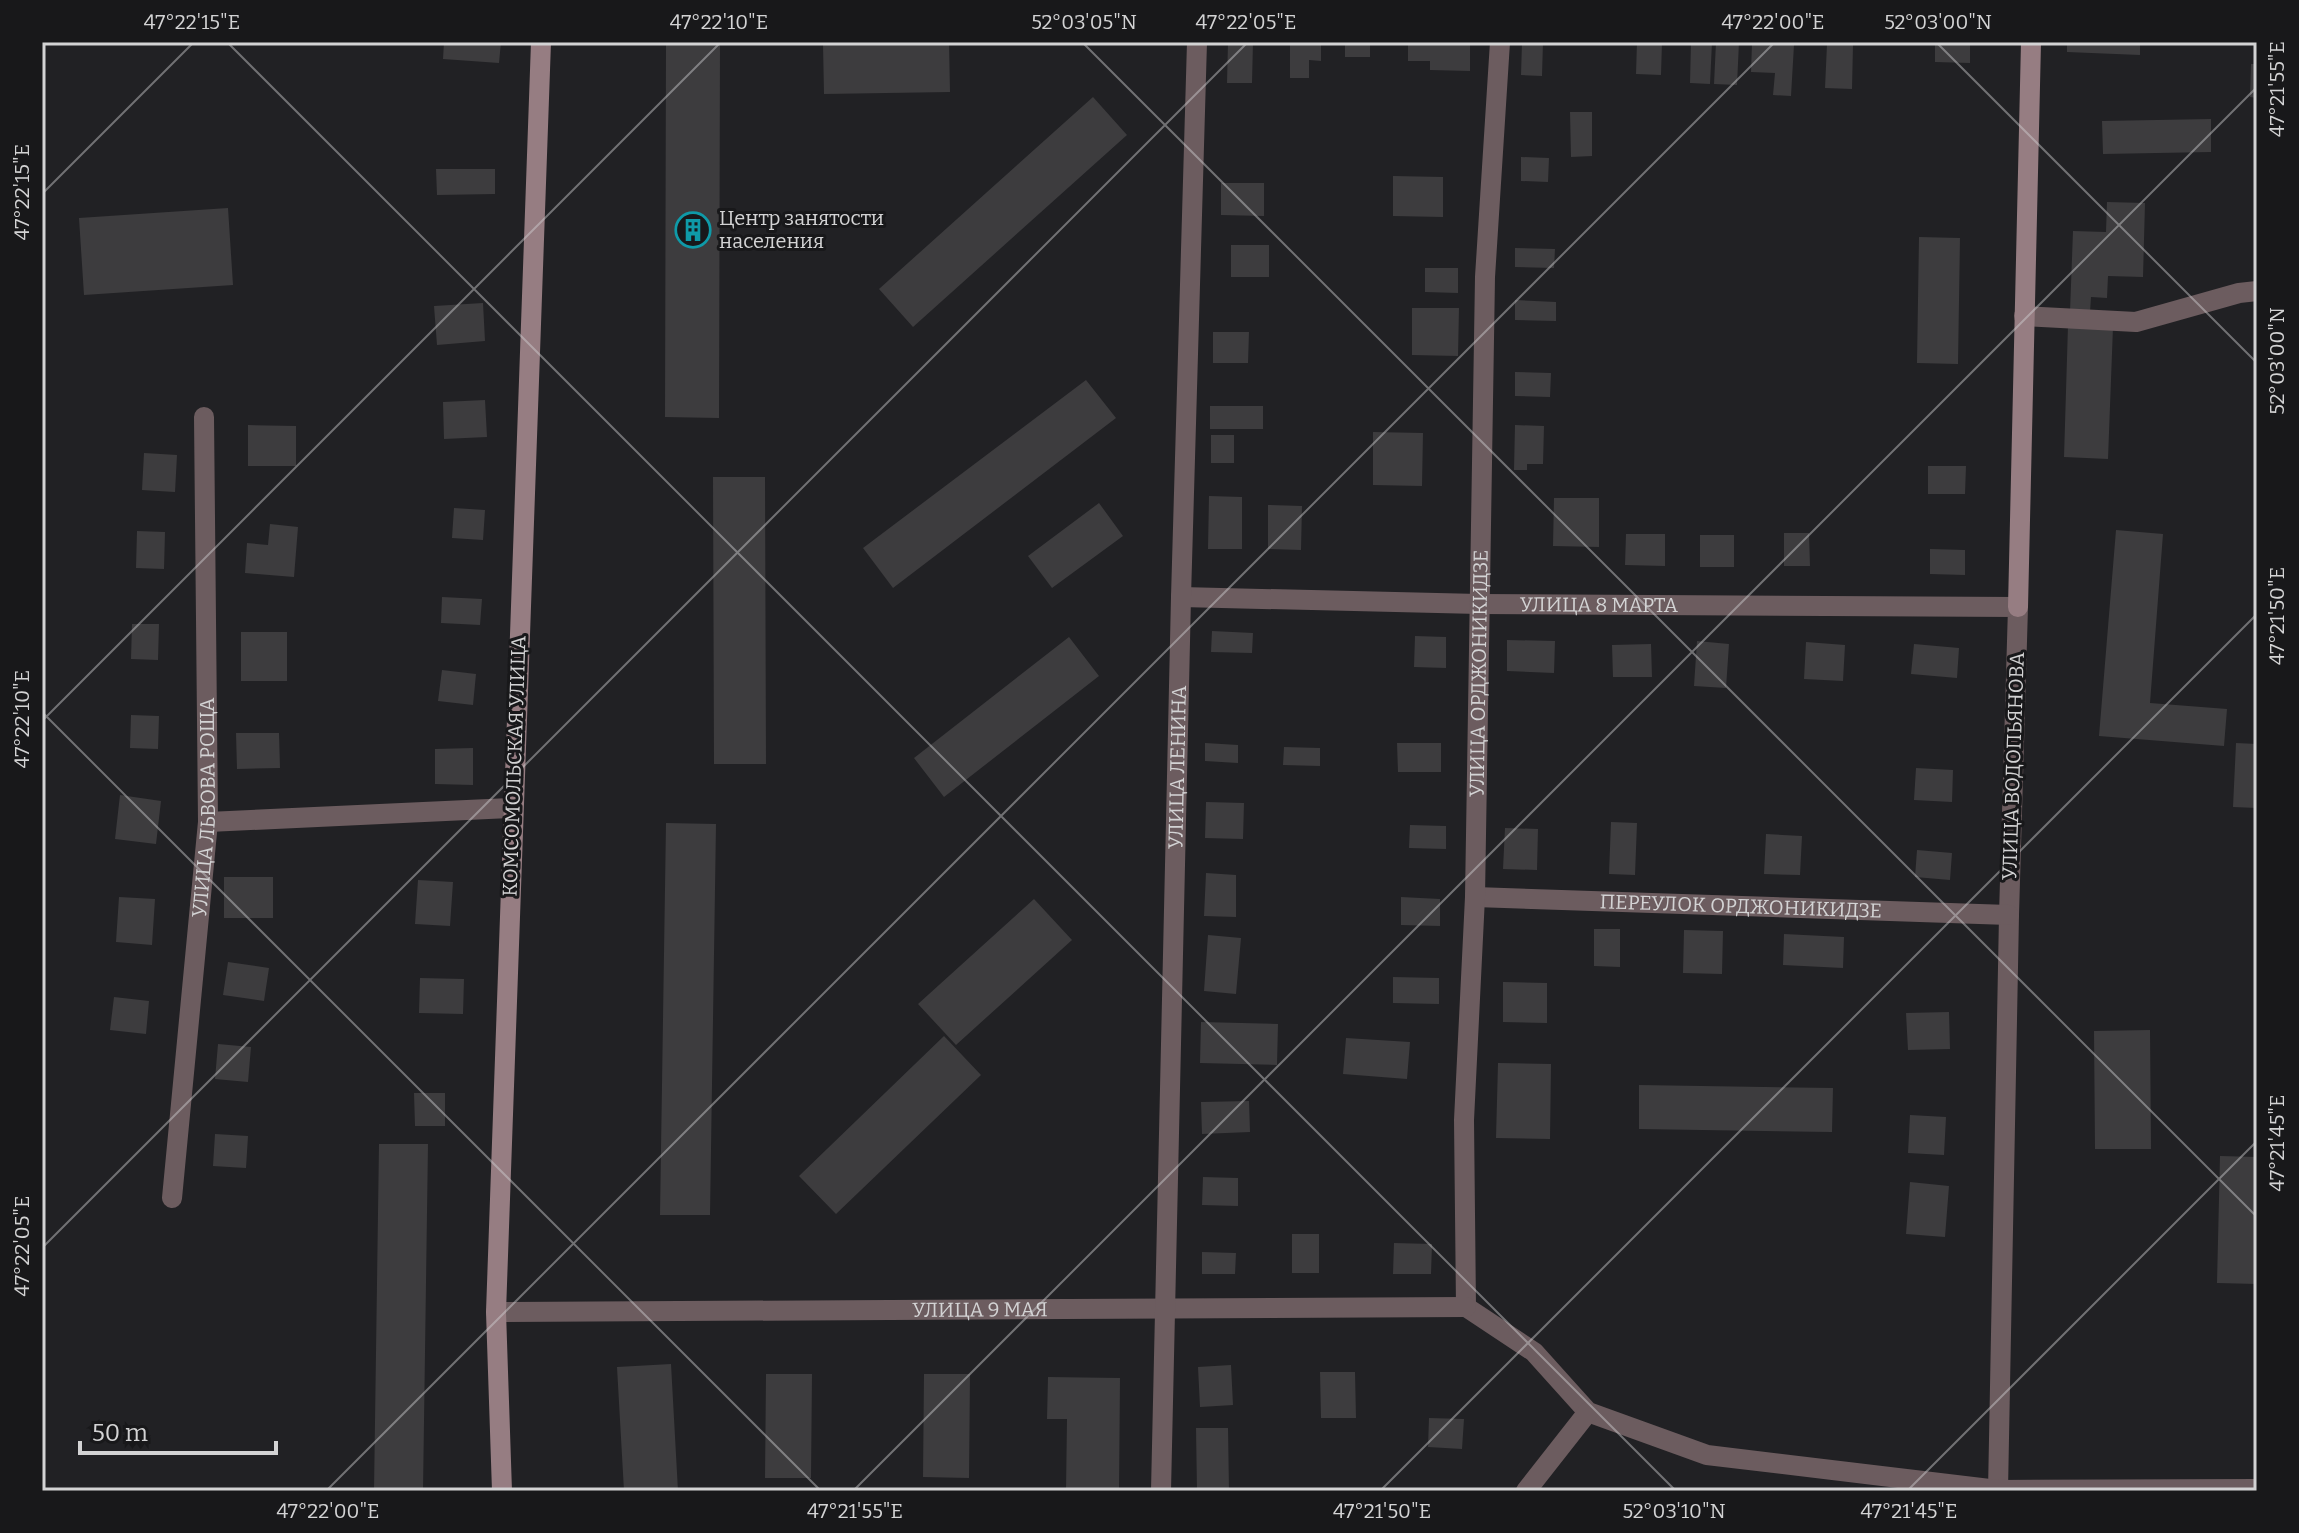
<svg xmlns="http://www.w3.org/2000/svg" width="2299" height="1533" font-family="Bitter,serif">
<rect width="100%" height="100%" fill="#212124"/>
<path fill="#3d3c3e" d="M444,42H501L499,63L443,59Z
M666,42H720L719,418L665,417Z
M949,42L950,92L824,94L823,44Z
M1228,42H1253L1252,83H1227Z
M1290,42H1321V61L1309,60V78H1290Z
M1345,42H1370V57H1345Z
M1408,42H1470V71L1430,70V61H1408Z
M1522,42H1543L1542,76L1521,75Z
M1637,42H1662L1661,75L1636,74Z
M1691,42H1712L1710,84L1690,83Z
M1716,42H1739L1737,85L1714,84Z
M1935,42H1970V63L1935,62Z
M2067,42H2140V55L2067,52Z
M1752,43L1794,45L1791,96L1773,95L1775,73L1751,72Z
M1827,44L1853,45L1852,89L1825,88Z
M2251,64H2257V98L2250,97Z
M1093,97L1127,135L913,327L879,289Z
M1570,112H1592V156L1571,157Z
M2211,119V152L2103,154L2102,121Z
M1521,157L1549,158L1548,182L1521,181Z
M436,169H495V194L437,195Z
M1393,176L1443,177V217L1393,216Z
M1221,183H1264V216L1221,215Z
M2107,202L2145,203L2143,277L2108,276L2107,298L2091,297L2090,312H2070L2073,231L2106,232Z
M228,208L233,285L84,295L79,218Z
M1919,237L1960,238L1958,364L1917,363Z
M1231,245H1269V277H1231Z
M1515,248L1555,249L1554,268L1515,267Z
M1425,268H1458V293L1425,292Z
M1515,300L1556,302V321L1515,320Z
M483,303L485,341L437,345L434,306Z
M1412,308H1459L1458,356L1412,355Z
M2068,325L2113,327L2108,459L2064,457Z
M1213,332H1249L1248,363H1213Z
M1515,372L1551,373L1550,397L1515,396Z
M1086,380L1116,418L893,588L863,548Z
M485,400L487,437L444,439L443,402Z
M1210,406H1263V429H1210Z
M248,425L296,426V466H248Z
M1515,425L1544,426L1543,464H1527V470H1514Z
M1373,432L1423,433L1422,486L1373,485Z
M1211,435H1234V463H1211Z
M144,453L177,455L175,492L142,490Z
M1928,466H1966L1965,494H1928Z
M713,477H765L766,764H714Z
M1209,496L1242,497V549H1208Z
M1554,498H1599V547L1553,546Z
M1099,503L1123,536L1052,588L1028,556Z
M1268,505L1302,506L1301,550L1268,549Z
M454,508L485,510L483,540L452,538Z
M270,524L298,527L294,577L245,573L247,543L268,545Z
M2116,530L2163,534L2150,703L2227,709L2224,746L2099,736Z
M137,531L165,532L164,569L136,568Z
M1784,533H1809L1810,566H1784Z
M1626,534H1665V566L1625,565Z
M1700,535H1734V567H1700Z
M1930,549L1965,550V575L1930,574Z
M442,597L482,599L480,625L441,623Z
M132,624H159L158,660L131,659Z
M1212,631L1253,633L1252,653L1211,652Z
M241,632H287V681H241Z
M1415,636L1446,637V668L1414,667Z
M1069,637L1099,676L944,797L914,758Z
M1507,640L1555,641L1554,673L1507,671Z
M1697,641L1729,644L1726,688L1694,686Z
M1806,642L1845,645L1843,681L1804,679Z
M1651,644L1652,677H1613L1612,645Z
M1914,644L1959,648L1957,678L1911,674Z
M442,670L476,674L473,705L438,701Z
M131,715L159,716L158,749L130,748Z
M236,733H279L280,768L237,769Z
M1205,743L1238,745V763L1205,761Z
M1397,743H1441V772H1398Z
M2236,743L2257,744V808L2233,807Z
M1284,747L1320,748V766L1283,765Z
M473,748V785L435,784V749Z
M1916,768L1953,770L1952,802L1914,800Z
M120,795L161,801L156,844L115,839Z
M1206,802L1244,803L1243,839L1205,838Z
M1611,822L1637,823L1635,875L1609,874Z
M666,823L716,824L710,1215H660Z
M1410,825L1446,826V849L1409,848Z
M1505,828L1538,829L1537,870L1503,869Z
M1766,834L1802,836L1800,875L1764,874Z
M1917,850L1952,853L1950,880L1915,877Z
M1206,873L1236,875V917L1204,916Z
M224,877H273V918H224Z
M418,880L453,882L450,926L415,924Z
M119,897L155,899L152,945L116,942Z
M1401,897L1440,899V926L1401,925Z
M1034,899L1072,940L956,1045L918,1004Z
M1594,929H1620V967L1594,966Z
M1684,930L1723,931L1722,974L1683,973Z
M1784,934L1844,937L1843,968L1783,965Z
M1208,935L1241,938L1236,994L1204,991Z
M228,962L269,968L264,1001L223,995Z
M1393,977L1439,978V1004L1393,1003Z
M420,978L464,979L463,1014L419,1013Z
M1503,982L1547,983V1023L1503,1022Z
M114,997L149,1001L146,1034L110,1030Z
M1949,1012L1950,1049L1908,1050L1906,1013Z
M1201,1022L1278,1024L1277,1065L1200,1063Z
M2150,1030L2151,1149H2095L2094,1031Z
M944,1036L981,1075L836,1214L799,1176Z
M1346,1038L1410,1042L1407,1079L1343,1074Z
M218,1044L251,1047L248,1082L215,1079Z
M1498,1063L1551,1064L1550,1139L1496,1138Z
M1639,1085L1833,1088L1832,1132L1639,1129Z
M414,1093H445V1126H415Z
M1249,1101L1250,1132L1202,1134L1201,1102Z
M1910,1115L1946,1117L1944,1155L1908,1153Z
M215,1134L248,1136L246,1168L213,1166Z
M379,1144H428L423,1491H374Z
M2220,1156L2257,1157V1284L2217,1283Z
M1203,1177L1238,1178V1206L1202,1205Z
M1910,1182L1949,1186L1945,1237L1906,1234Z
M1292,1234H1319V1273H1292Z
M1394,1243L1432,1244L1431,1274H1393Z
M1202,1252L1236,1253L1235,1274H1202Z
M671,1364L678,1491H624L617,1367Z
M1231,1365L1233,1405L1200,1407L1198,1367Z
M1320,1372H1355L1356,1418H1321Z
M766,1374H812L811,1478H765Z
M924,1374H970L969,1478L923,1477Z
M1048,1377L1120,1378L1119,1491H1066L1067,1419H1047Z
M1429,1418L1464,1419L1462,1449L1428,1447Z
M1196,1428H1228L1229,1491H1197Z"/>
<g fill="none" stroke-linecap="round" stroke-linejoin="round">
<g stroke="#6c5c5f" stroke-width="20">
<path d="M2024,316L2136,322L2239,293L2257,291"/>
<path id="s1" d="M1181,597L1479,604L2018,607L2009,915L1998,1491"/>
<path d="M208,822L512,808"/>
<path id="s2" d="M1475,897L2009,915"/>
<path id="s3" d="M172,1198L208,822L204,417"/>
<path id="s4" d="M1466,1307L1464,1120L1475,897L1485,277L1500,42"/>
<path d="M1466,1307L1534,1352L1588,1412L1707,1455L1998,1490L2257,1489"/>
<path id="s5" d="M496,1312L1466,1307"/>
<path id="s6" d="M1161,1491L1181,597L1197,42"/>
<path d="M1526,1491L1588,1412"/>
</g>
<path stroke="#967d82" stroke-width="20" d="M2018,607L2031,42
M502,1491L496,1312L541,42"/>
</g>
<path fill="none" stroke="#d3d3d4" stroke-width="2" stroke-opacity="0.45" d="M227,42L1676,1491M1082,42L2257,1217M1936,42L2257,363M42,194L194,42M42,712L821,1491M42,721L721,42M42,1248L1248,42M326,1491L1775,42M853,1491L2257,87M1380,1491L2257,614M1907,1491L2257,1141"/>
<defs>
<symbol id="building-ring" viewBox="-11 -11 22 22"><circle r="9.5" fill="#18181a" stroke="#0f9aa8" stroke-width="1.5"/><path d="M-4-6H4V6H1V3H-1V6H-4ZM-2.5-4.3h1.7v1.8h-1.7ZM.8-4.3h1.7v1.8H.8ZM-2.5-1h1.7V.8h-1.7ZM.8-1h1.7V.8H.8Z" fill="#0f9aa8"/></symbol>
</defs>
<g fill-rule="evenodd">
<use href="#building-ring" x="673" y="210" width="40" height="40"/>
</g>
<g text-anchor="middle" stroke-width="6" stroke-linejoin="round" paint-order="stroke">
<g font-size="20" fill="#d3d3d4" stroke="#18181a" text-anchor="start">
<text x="719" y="225">Центр занятости<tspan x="719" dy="23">населения</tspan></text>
</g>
<g font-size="20" fill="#d3d3d4" stroke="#18181a">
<text dy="7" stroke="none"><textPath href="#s1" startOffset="418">УЛИЦА 8 МАРТА</textPath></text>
<text dy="7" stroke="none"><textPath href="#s4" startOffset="634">УЛИЦА ОРДЖОНИКИДЗЕ</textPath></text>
<text transform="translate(514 766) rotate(-88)" y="7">КОМСОМОЛЬСКАЯ УЛИЦА</text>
<text dy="7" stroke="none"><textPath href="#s6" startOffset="724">УЛИЦА ЛЕНИНА</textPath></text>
<text transform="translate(2013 766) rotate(-88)" y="7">УЛИЦА ВОДОПЬЯНОВА</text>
<text dy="7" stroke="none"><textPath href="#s3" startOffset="392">УЛИЦА ЛЬВОВА РОЩА</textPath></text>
<text dy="7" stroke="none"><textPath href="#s2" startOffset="266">ПЕРЕУЛОК ОРДЖОНИКИДЗЕ</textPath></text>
<text dy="7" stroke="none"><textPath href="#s5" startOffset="484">УЛИЦА 9 МАЯ</textPath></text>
</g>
</g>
<rect width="2299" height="1533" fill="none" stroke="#18181a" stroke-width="88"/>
<path d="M80 1441v12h196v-12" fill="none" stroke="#d3d3d4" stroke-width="4"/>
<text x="92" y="1441" font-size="24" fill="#d3d3d4" stroke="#18181a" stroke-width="6" paint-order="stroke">50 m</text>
<rect x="44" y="44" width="2211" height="1445" fill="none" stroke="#d3d3d4" stroke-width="3"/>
<g font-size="20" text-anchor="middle" fill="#d3d3d4">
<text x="192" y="29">47°22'15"E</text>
<text x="719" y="29">47°22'10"E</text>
<text x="1084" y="29">52°03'05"N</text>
<text x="1246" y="29">47°22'05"E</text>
<text x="1773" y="29">47°22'00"E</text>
<text x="1938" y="29">52°03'00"N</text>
<text transform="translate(2277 89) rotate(-90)" y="7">47°21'55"E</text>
<text transform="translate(22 192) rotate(-90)" y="7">47°22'15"E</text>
<text transform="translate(2277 361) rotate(-90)" y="7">52°03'00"N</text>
<text transform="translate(2277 616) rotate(-90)" y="7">47°21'50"E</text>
<text transform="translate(22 719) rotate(-90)" y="7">47°22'10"E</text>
<text transform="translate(2277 1143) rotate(-90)" y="7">47°21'45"E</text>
<text transform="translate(22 1246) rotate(-90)" y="7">47°22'05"E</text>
<text x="328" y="1518">47°22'00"E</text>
<text x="855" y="1518">47°21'55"E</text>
<text x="1382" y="1518">47°21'50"E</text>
<text x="1674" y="1518">52°03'10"N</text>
<text x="1909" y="1518">47°21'45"E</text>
</g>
</svg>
